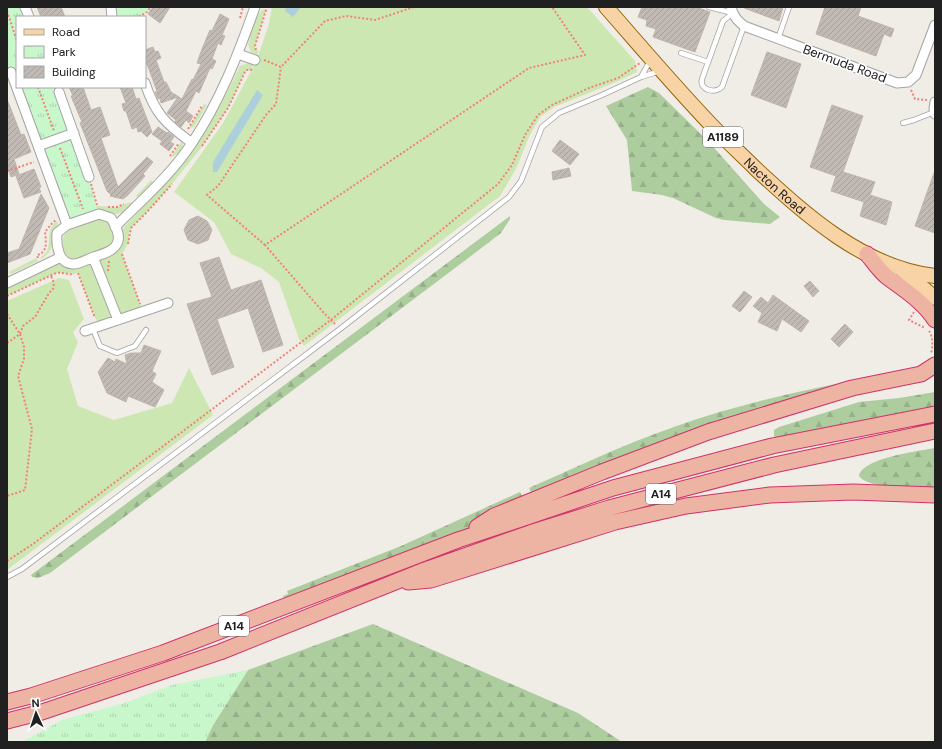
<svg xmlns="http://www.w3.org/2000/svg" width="942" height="749" font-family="'DM Sans',sans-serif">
<defs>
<pattern id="forest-firs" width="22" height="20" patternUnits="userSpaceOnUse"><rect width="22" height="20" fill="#adcd9f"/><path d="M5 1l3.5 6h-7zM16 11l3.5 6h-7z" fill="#95b089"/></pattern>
<pattern id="park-tufts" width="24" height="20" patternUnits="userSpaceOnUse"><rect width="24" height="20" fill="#c8f7cb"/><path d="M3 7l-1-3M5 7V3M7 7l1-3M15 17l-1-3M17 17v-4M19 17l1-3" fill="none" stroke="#acd3ae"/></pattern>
<pattern id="building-hatch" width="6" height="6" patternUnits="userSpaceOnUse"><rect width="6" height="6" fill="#c1b9b4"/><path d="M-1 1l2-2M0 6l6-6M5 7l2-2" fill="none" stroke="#a69f9a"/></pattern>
</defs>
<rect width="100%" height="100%" fill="#f0ede7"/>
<path fill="#cce7b1" d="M272,7H587L635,61L637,72L616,82L554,107L540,117L529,137L516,169L500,196L304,346L299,339L279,282L261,268L231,254L214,222L174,192L223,123L256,62L268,27Z
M266,9L255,46V49L259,51L257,55L251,52L248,44L256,17L262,10Z
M248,63L254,64L251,70H247L245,72L228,108L201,148L168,189L147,212L131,228L129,233V242L122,254L143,312L99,327L78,273C70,275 64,272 56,273L7,296V288L58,264L113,250L119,235L125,226C141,209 158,193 173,175C201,143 222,104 240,66Z
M204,104L207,105L194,127L189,128Z
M182,141L183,147L179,153L170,158Z
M151,180L154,183L139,199L136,196Z
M131,202L133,205L121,213L117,214L83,209L97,206L117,207Z
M99,219C107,221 109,222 112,230C119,248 96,252 83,257C79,258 75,259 71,258C63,255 60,240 65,234C71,227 90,223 99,219Z
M57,221L58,224C47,240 59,248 41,259V257C56,248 42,232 57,221Z
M36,258L38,261L11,274L9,272Z
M59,278L69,280L84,319L73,332L78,342L67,369L78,406L114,420L172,403L189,368L213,415L7,570V301Z"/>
<path fill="url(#forest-firs)" d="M648,87L659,93L708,141L764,204L780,217L770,224L724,220L716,218L673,198L662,195L632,191L627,140L606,106Z
M510,216V219L501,233L467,259L50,573L38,578L32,577L31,575Z
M871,377L504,514L348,579L286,603L283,596L288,594L287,591L401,546L520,492L522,496L525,495L526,498L531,499L529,493L531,492L529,488C577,467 624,444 674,427C738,404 804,390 871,377Z
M935,392V410L780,442L774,436V430L779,427L859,402L899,398Z
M935,448V489C919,488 867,489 859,476C862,458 919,451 935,448Z
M373,624L578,713L622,742H205L213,725L248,670Z"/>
<path fill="url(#park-tufts)" d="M7,7H25L29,17H17V87H60L89,177L99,214L67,225L7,73Z
M111,7H151C141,21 128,17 112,17Z
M248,670L213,725L205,742H22L62,720L125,703L172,685Z"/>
<path fill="#abd0db" d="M286,7H301L293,17L285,11Z
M257,90L263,95L217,172H213V162Z"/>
<path fill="url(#building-hatch)" stroke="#c1b4ab" d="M37,7H61L65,17H41Z
M153,7H170L160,23L148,14Z
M642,7H696L710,12L695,52L653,37L656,29L646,26L647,20L638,17Z
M744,7H783L779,21L744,8Z
M825,7H861L858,16L894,29L891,37L884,34L876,56L816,34Z
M220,14L229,19L222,35L225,36L221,45L218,43L212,59L216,61L212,69L210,68L199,93L196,91L186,111L193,116L189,123L186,120L181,127L175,122L176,120L167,113L178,97L161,103L160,98L158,99L155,92L157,91L147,64L145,65V50L153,47L155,52L158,51L161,58L156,60L164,82H166L171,92L182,99L192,79L193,80L201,64L197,63L202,49L210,30L212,31Z
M767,52L801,64L786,108L751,95Z
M69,87H83L91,110L100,107L110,135L101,138L118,187L147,157L153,162L143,174L145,176L128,195L123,199L110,196L111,195L107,191L80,123L82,122L71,96H73Z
M120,87H132L136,99L139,98L152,132L147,137L141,131L138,132L137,127L132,129L126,111H124L122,104L126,103Z
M7,99L21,135L24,134L31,152L14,159L19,174L11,177L7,166Z
M832,105L863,116L843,172L875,182L870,195L892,202L886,225L860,216L864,202L831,191L836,176L810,167Z
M158,127L167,133L168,132L174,137L170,142L174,144L169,151L160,144L162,141L152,134Z
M560,140L579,154L570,165L552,151Z
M569,168L571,176L553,180L552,172Z
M34,169L41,187L39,188L41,192L24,198L16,176Z
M934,173H935V233L915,226Z
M41,194L49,208L30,254L7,263V253L19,249Z
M198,216L207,221L212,230L208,240L198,244L188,240L184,230L189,220Z
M219,257L231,290L261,280L283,345L263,352L248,308L217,319L234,367L212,375L187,304L212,297L200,263Z
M810,281L819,291L813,297L804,286Z
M744,291L752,297L740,312L732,306Z
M773,295L809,321L801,332L782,319L777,331L758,322L762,313L753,306L761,297L768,303Z
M845,324L853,332L839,347L831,339Z
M144,345L161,351L152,371L156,374L152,382L164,390L155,407L128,396L126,402L107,393L98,372L108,358L115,362L116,359L127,364L125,355L131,353H141Z"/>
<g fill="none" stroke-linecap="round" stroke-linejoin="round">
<defs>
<path id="service" d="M709,7L733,13
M733,13L723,21L702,79C699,90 715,94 722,87L744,26
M778,39L789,7
M681,53L708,62
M641,77L650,61
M903,123L914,120L934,112
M93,329L100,346L117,353L135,346L146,330
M7,577L22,569L340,329L509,197L521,181L542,127L559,113L602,95L641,77L660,71"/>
<path id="minor" d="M25,7L29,17
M111,7L112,17
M731,7C733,16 737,20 744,26L897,83L908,82L916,75L935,25
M238,54L255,60
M11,72L67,225
M145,83C155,114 166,124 192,143
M59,92L89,177
M935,102L934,108L935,114
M38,146L74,133
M99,214L111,218C115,225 120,233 118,241C115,252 101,254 91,258C86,260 79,264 74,264C58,264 56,245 57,233L67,225Z
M115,227C142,200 171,175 192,143C220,101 238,55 255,7
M93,257L118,320
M7,283L61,257
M85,331L168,303"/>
<g id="primary">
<path id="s1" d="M606,7C643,49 680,93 719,133C731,145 744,157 756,169C806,215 864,268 935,276"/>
<path d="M902,270L935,298"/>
</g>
<path id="trunk" d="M867,254C873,261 879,270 886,276C904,290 923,301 935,320
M477,527L494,516L602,472L708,432L852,388L921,374L935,365
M408,582L431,580L615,522L686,506L770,495L853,492L935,495
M7,702L31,696L163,653L458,540L613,488L772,446L935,414
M7,721L42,712L220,652L425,570L530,533L609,508L774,465L935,431"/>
</defs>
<use href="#service" stroke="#a4a4a4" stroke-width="6"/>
<use href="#minor" stroke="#a4a4a4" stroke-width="11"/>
<use href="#primary" stroke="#946509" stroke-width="16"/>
<use href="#trunk" stroke="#d23169" stroke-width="17"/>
<path stroke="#f28277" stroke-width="2" stroke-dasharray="2 2" stroke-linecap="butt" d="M7,11L17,41
M139,17L147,12L151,7
M240,18L243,7
M256,50L255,46L267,7
M264,60L281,67L325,21L346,16L375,20L414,7
M38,87L54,131
M911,90L915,99L927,100
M188,129L202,106
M202,146L228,108L245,72L247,70H251L252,67
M60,148L83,209
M170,156L179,143
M7,171L34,162
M91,184L97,205
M108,207H117L124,204
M128,244L131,228L147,212L172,184
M265,245L207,195L218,186L266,115L276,104L281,67
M122,254L140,304
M38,258L37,255C48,253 46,241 45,232L53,222L57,220
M108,271L109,261
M78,273L95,318
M7,296L56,273C64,272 68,275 74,274
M914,312L909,320L925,328
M7,314L20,334L24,347V359L18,376L32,429L25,490L7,496
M335,324L323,312L265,245L529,68L585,55L552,7
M929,331C933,336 933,347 931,353
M7,343L20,334L23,326L35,317L49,293L53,289L54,283L51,276
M7,561L33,544L332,319L498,184L512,165L525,135L538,115L552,105L589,88L618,78L640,63"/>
<use href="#service" stroke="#fff" stroke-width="4.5"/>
<use href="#minor" stroke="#fff" stroke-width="9"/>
<use href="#primary" stroke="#f7d3a6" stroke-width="14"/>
<use href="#trunk" stroke="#edb4a4" stroke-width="15"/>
</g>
<g text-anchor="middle" stroke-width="3.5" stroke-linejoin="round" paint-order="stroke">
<g fill="#fff" stroke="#636363" stroke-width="1">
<rect x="703" y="127" width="40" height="20" rx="3"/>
<rect x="646" y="484" width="30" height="20" rx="3"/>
<rect x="219" y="616" width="30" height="20" rx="3"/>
</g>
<g font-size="12" font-weight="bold" fill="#202020">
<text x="723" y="141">A1189</text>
<text x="661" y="498">A14</text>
<text x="234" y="630">A14</text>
</g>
<g font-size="13" fill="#202020" stroke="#fff">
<text transform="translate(845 63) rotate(20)" y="5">Bermuda Road</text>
<text dy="5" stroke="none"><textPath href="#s1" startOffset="246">Nacton Road</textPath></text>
</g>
</g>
<rect width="942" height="749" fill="none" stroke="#202020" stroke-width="16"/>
<rect x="16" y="16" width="130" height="72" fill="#ffffff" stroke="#a6a6a6"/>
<rect x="24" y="29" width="20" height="6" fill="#f7d3a6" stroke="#a6a6a6"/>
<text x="52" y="36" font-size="12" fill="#202020">Road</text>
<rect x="24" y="46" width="20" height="12" fill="url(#park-tufts)" stroke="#a6a6a6"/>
<text x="52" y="56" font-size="12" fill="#202020">Park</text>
<rect x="24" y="66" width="20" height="12" fill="url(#building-hatch)" stroke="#a6a6a6"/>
<text x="52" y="76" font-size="12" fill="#202020">Building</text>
<g transform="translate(36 713) rotate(357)" stroke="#ffffff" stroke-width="3" paint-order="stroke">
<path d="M0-3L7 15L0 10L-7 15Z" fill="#202020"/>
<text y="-6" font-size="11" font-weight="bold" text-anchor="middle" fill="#202020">N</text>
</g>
</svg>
